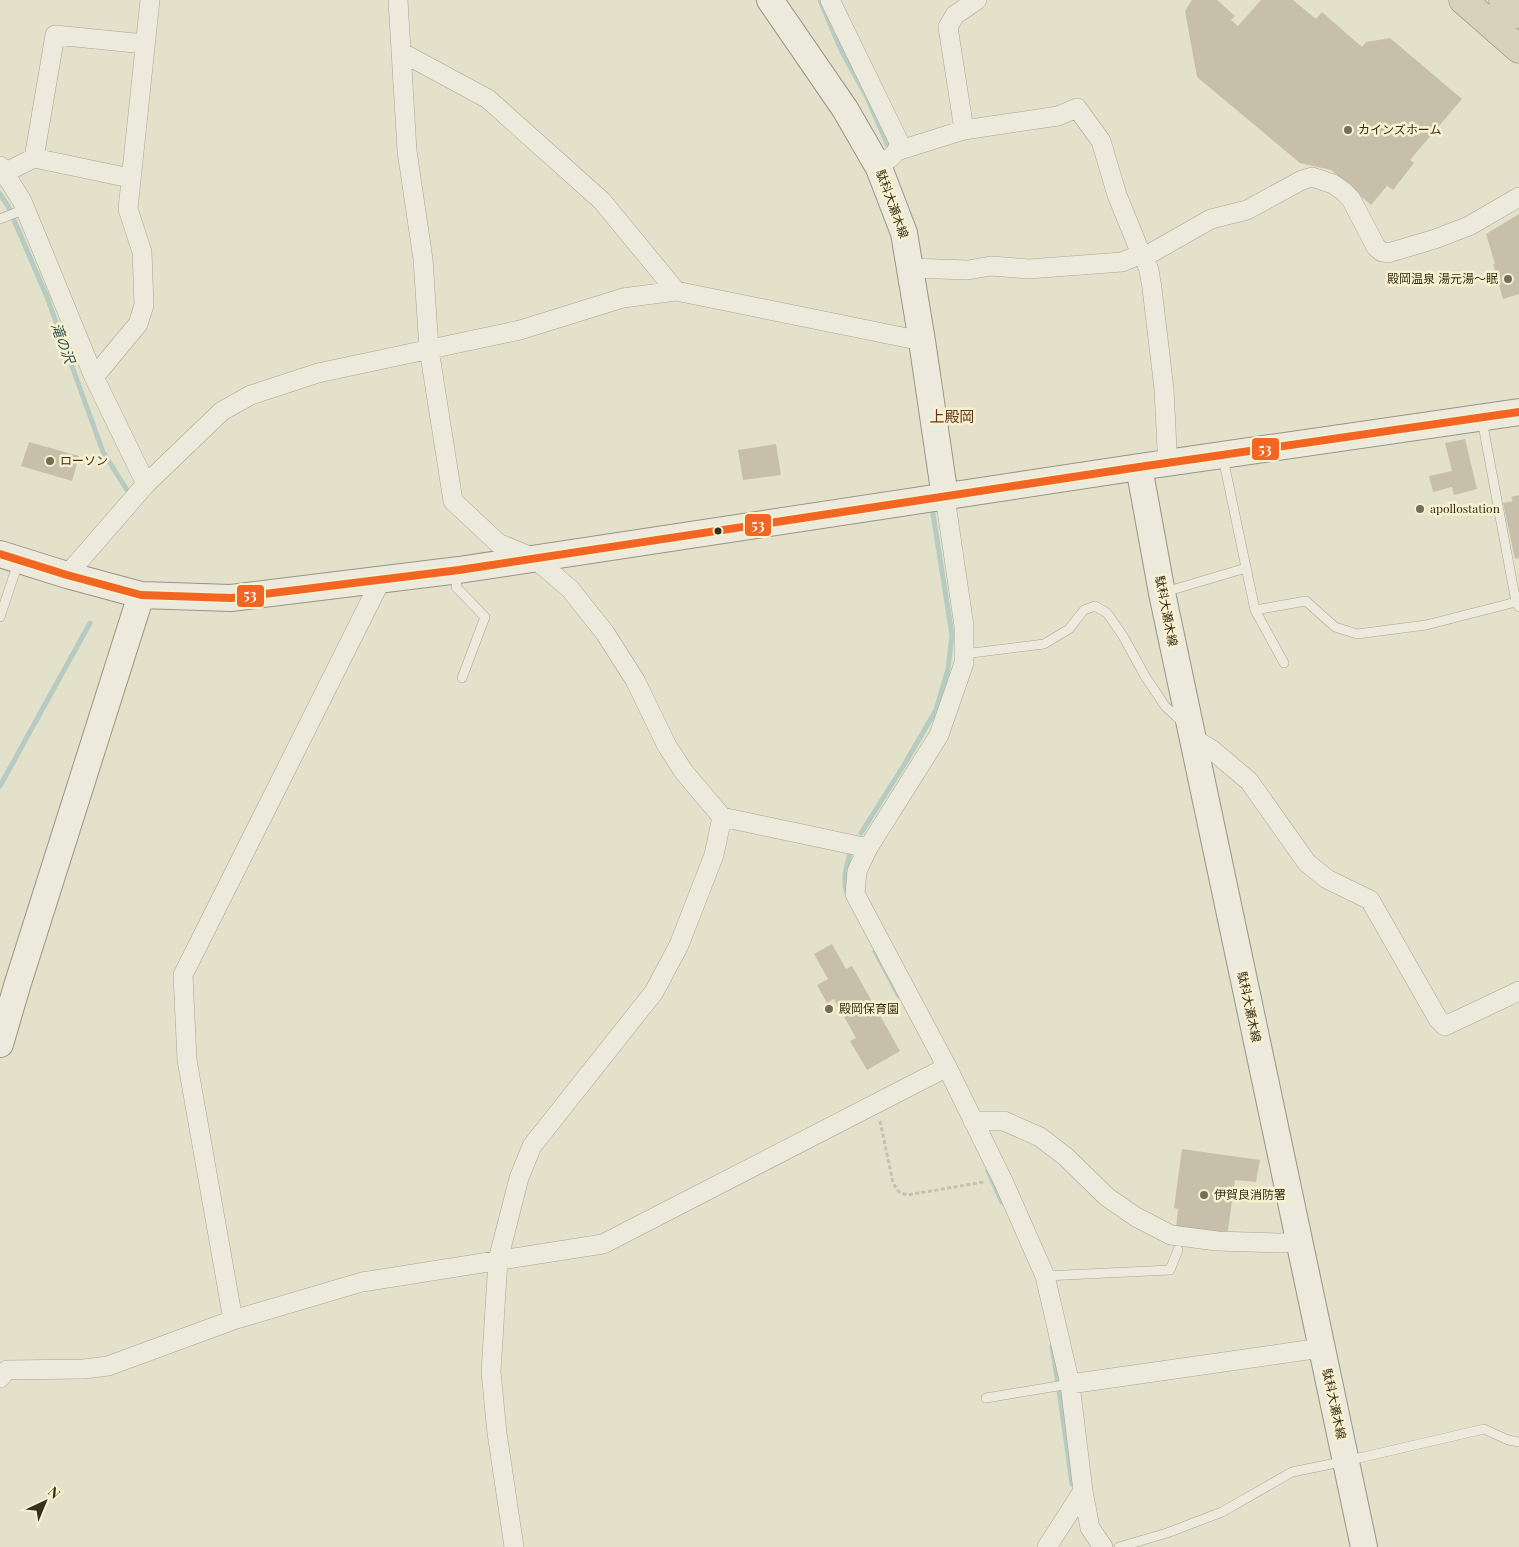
<svg xmlns="http://www.w3.org/2000/svg" width="1519" height="1547" font-family="'Playfair Display','Noto Sans JP',serif">
<rect width="100%" height="100%" fill="#e4e1ca"/>
<g fill="none" stroke-linecap="round" stroke-linejoin="round">
<path stroke="#b6cbc1" stroke-width="5" d="M820,0L842,52L866,95L888,146
M0,194L8,206L47,297L103,452L127,490
M0,786L90,623
M861,833L904,765L936,710L948,669L952,635L933,514
M849,898C841,882 846,867 851,851
M875,951L899,996
M988,1171L1002,1202
M1052,1346L1060,1397L1072,1484"/>
</g>
<path fill="#c8bfab" d="M1192,0H1217L1235,16L1231,20L1238,26L1261,0H1293L1316,19L1322,12L1362,47L1366,42L1390,38L1462,99L1410,160L1414,163L1393,190L1387,186L1371,205L1331,170L1300,163L1197,77L1185,11Z
M1519,214V294L1503,299L1493,264H1495L1486,234Z
M1465,439L1477,489L1454,495L1452,487L1433,492L1429,476L1452,471L1445,443Z
M29,442L79,456L72,481L21,466Z
M776,444L781,475L743,480L738,450Z
M1519,495V558L1515,559L1503,503L1513,501L1511,497Z
M832,944L846,969L852,966L900,1051L867,1070L850,1041L856,1038L834,999L827,1003L817,985L828,979L814,954Z
M1182,1149L1260,1160L1256,1182L1235,1180L1227,1236L1176,1228L1178,1209L1174,1208Z"/>
<g fill="none" stroke-linecap="round" stroke-linejoin="round">
<defs>
<path id="lane" d="M0,219L25,209
M1482,420L1516,602
M1223,458L1255,610L1306,601L1335,627L1357,634L1426,625L1516,602L1519,607
M458,572L456,587L485,617L462,678
M1165,592L1246,568
M1255,610L1284,663
M0,617L18,563
M964,654L1044,644L1069,629L1084,610L1095,606L1107,613L1123,636L1145,676L1165,706L1182,722
M1045,1276L1170,1270L1178,1250
M986,1398L1070,1384
M1119,1547L1167,1533L1222,1512L1292,1472L1346,1461L1484,1429L1508,1440L1519,1442"/>
<path id="street" d="M398,0L407,151L423,259L429,349L453,501L498,543L534,558L570,589L605,633L635,680L667,746L684,772L722,817L868,848
M830,0L899,142L897,151L889,159
M401,52L488,99L602,201L676,291
M964,130L948,27L955,15L977,0
M897,151L964,130L1058,116L1077,108L1101,141L1117,195L1141,254L1144,257
M34,158L55,35L145,44
M0,166L22,201L94,377L146,484
M4,173L34,158L130,178
M910,268L968,270L991,266L1029,269L1122,262L1141,254
M94,377L138,324L144,305L142,252L128,209L150,0
M1167,449L1164,389L1152,288L1149,270L1144,257L1211,219L1247,210L1302,180L1312,177L1333,184L1343,191L1351,199L1376,247L1382,252L1388,253L1435,239L1469,226L1519,197
M945,497L964,626V663L939,735L868,848L857,871L855,894L947,1067L1004,1183L1045,1276L1070,1384L1083,1491L1090,1528L1103,1547
M67,575L146,484L222,411L251,395L318,373L520,330L623,298L676,291L922,341
M1192,738L1211,749L1249,781L1307,863L1327,879L1370,900L1438,1019L1445,1026L1519,991
M973,1121H1004L1040,1137L1066,1157L1107,1197L1136,1217L1171,1235L1217,1241L1280,1243L1299,1242
M233,1320L187,1060L183,975L381,580
M0,1378L7,1370L84,1369L108,1366L233,1320L362,1282L603,1244L947,1067
M1070,1384L1321,1348
M514,1547L497,1433L491,1372L498,1260L519,1178L532,1146L654,992L679,945L714,855L722,817
M1047,1547L1083,1491"/>
<path id="secondary" d="M770,0L845,109L879,168L904,233L922,341L945,497
M1139,467L1162,593L1364,1547
M0,554L67,575L141,595L231,598L459,570L1139,467L1519,412
M0,1044L17,986L141,595"/>
<path id="highway" d="M1463,0L1519,49
M1503,0L1519,14"/>
</defs>
<use href="#lane" stroke="#a9a494" stroke-width="10"/>
<use href="#street" stroke="#a9a494" stroke-width="20"/>
<use href="#secondary" stroke="#989484" stroke-width="28"/>
<use href="#highway" stroke="#8e8a7b" stroke-width="29"/>
<path stroke="#c5c1b3" stroke-width="3" stroke-dasharray="4 2.5" stroke-linecap="butt" d="M880,1121L893,1183L899,1192L907,1195L984,1182"/>
<use href="#lane" stroke="#eceadd" stroke-width="9"/>
<use href="#street" stroke="#eceadd" stroke-width="19"/>
<use href="#secondary" stroke="#eceadd" stroke-width="26"/>
<use href="#highway" stroke="#d8d1bb" stroke-width="28"/>
<defs>
<path id="bus-1" d="M0,554L67,575L141,595L231,598L459,570L1139,467L1519,412"/>
</defs>
<use href="#bus-1" stroke="#f7f1cf" stroke-width="11"/>
<use href="#bus-1" stroke="#f26522" stroke-width="8"/>
</g>
<g fill="#746d59" stroke="#f7f1cf" stroke-width="2">
<circle cx="1348" cy="130" r="5"/>
<circle cx="1508" cy="279" r="5"/>
<circle cx="50" cy="461" r="5"/>
<circle cx="1420" cy="509" r="5"/>
<circle cx="829" cy="1009" r="5"/>
<circle cx="1204" cy="1195" r="5"/>
</g>
<circle fill="#382e1c" stroke="#f7f1cf" stroke-width="2" cx="718" cy="531" r="4.5"/>
<g text-anchor="middle" stroke-width="5" stroke-linejoin="round" paint-order="stroke">
<g font-size="12" fill="#382e1c" stroke="#f7f1cf" text-anchor="start">
<text x="1358" y="134">カインズホーム</text>
<text x="1498" y="283" text-anchor="end">殿岡温泉 湯元湯～眠</text>
<text x="60" y="465">ローソン</text>
<text x="1430" y="513">apollostation</text>
<text x="839" y="1013">殿岡保育園</text>
<text x="1214" y="1199">伊賀良消防署</text>
</g>
<g font-size="12" fill="#382e1c" stroke="#f7f1cf">
<text transform="translate(892 204) rotate(70)" y="4">駄科大瀬木線</text>
<text transform="translate(1166 611) rotate(79)" y="4">駄科大瀬木線</text>
<text transform="translate(1249 1007) rotate(78)" y="4">駄科大瀬木線</text>
<text transform="translate(1334 1404) rotate(78)" y="4">駄科大瀬木線</text>
</g>
<g font-size="14" font-style="italic" fill="#2b5458" stroke="#f7f1cf">
<text transform="translate(63 343) rotate(70)" y="5">滝の沢</text>
</g>
<g font-size="15" fill="#66361a" stroke="#f7f1cf">
<text x="952" y="422">上殿岡</text>
</g>
</g>
<g stroke="#f7f1cf" stroke-width="2">
<rect x="1251" y="437" width="29" height="24" rx="5" fill="#f26522"/>
<rect x="744" y="513" width="28" height="24" rx="5" fill="#f26522"/>
<rect x="236" y="584" width="29" height="24" rx="5" fill="#f26522"/>
</g>
<g font-size="14" text-anchor="middle" font-weight="bold" fill="#fff">
<text x="1265" y="454">53</text>
<text x="758" y="530">53</text>
<text x="250" y="600">53</text>
</g>
<g transform="translate(45 1502) rotate(44)" stroke="#f7f1cf" stroke-width="4" paint-order="stroke">
<path d="M0-4L9 19L0 12L-9 19Z" fill="#382e1c"/>
<text y="-8" font-size="14" font-weight="bold" text-anchor="middle" fill="#382e1c">N</text>
</g>
</svg>
